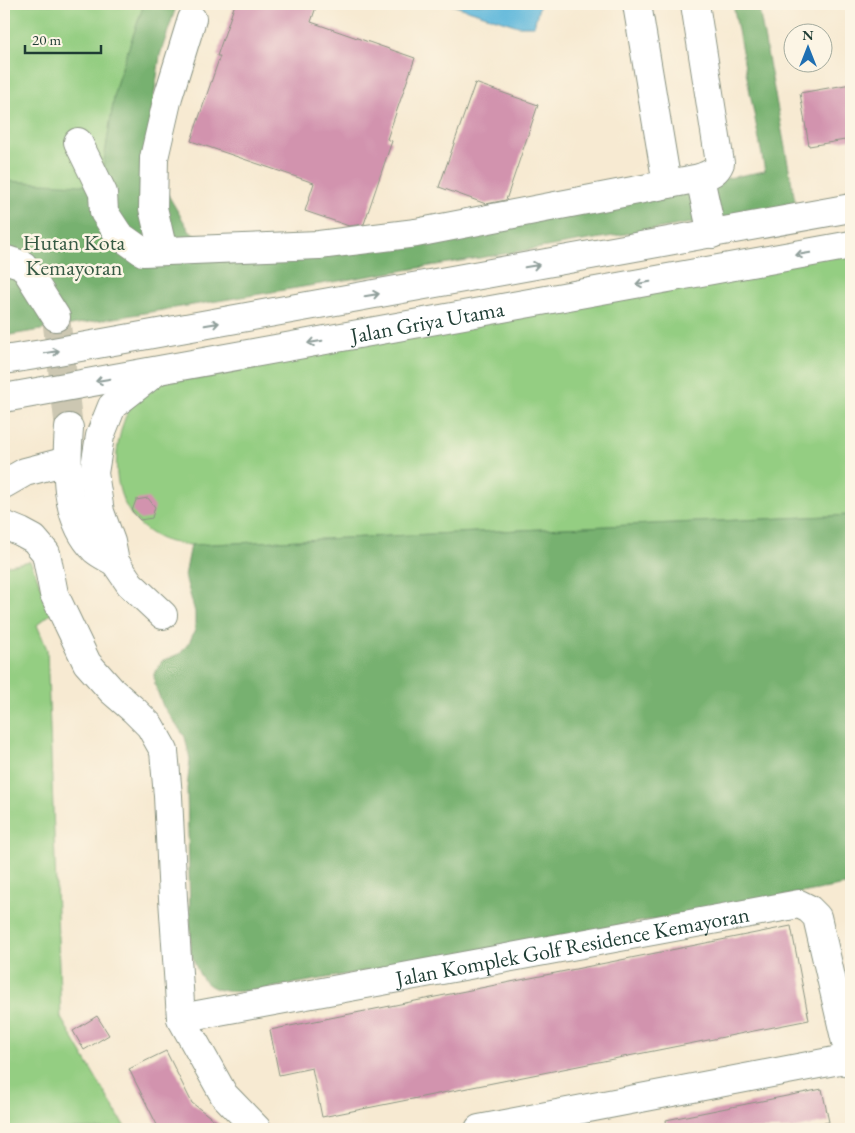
<svg xmlns="http://www.w3.org/2000/svg" width="855" height="1133" font-family="'EB Garamond',serif">
<rect width="100%" height="100%" fill="#fcf5e5"/>
<filter id="ink" filterUnits="userSpaceOnUse"><feTurbulence type="fractalNoise" baseFrequency=".02" numOctaves="2"/><feDisplacementMap in="SourceGraphic" scale="10" xChannelSelector="R" yChannelSelector="G"/><feConvolveMatrix kernelMatrix="1 2 1 2 8 2 1 2 1" color-interpolation-filters="sRGB"/></filter>
<filter id="wash" filterUnits="userSpaceOnUse"><feTurbulence type="fractalNoise" baseFrequency=".0096" numOctaves="4" result="noise"/><feDisplacementMap in="SourceGraphic" scale="20" xChannelSelector="R" yChannelSelector="G"/><feGaussianBlur stdDeviation="1.12" result="paint"/><feColorMatrix in="noise" values="0 0 0 0 0 0 0 0 0 0 0 0 0 0 0 0 0 1.4 0 .05"/><feComposite in="paint" operator="in"/></filter>
<g filter="url(#wash)">
<rect width="100%" height="100%" fill="#f7ead2"/>
<path fill="#94ce82" stroke="#5a865b" d="M4,4H144L116,85L100,187L4,181Z
M851,246V515L191,545C182,544 172,543 164,540C114,519 108,465 125,418C132,401 146,386 157,371Z
M30,561L53,612L37,625L47,649L61,1018L126,1129H4V566Z"/>
<path fill="#77b170" stroke="#4b7752" d="M144,4H177L160,55L148,141L158,178L190,232L247,260L303,258L765,171L733,4H758L796,206L4,336V181L100,186L116,85Z
M851,515V884L265,989C242,991 214,998 200,975C196,968 194,960 191,953L187,789L190,759L185,737L163,706L155,685L154,674L162,661L181,653L190,641L195,630V612L185,576L191,545Z"/>
<path fill="#5db7db" stroke="#3e7a88" d="M449,4H541L539,7L534,26H518Z"/>
<g id="blocks">
<path fill="#d293ae" d="M235,4H317L311,22L415,58L387,139L392,141L364,224L349,226L305,211L314,183L191,141L220,56H217Z
M475,83L538,105L506,200L486,204L439,187Z
M851,84V139L809,146L800,93Z
M148,498L155,507L152,518L140,520L132,511L136,500Z
M791,926L809,1020L322,1117L312,1068L279,1075L270,1030Z
M97,1016L109,1035L84,1050L73,1031Z
M166,1051L192,1103L226,1129H159L129,1069Z
M822,1089L829,1122L792,1129H667L666,1120Z"/>
</g>
</g>
<g filter="url(#ink)">
<use href="#blocks" fill-opacity="0" stroke="#8b9483" stroke-width="1"/>
<g fill="none" stroke-linecap="round" stroke-linejoin="round">
<path stroke="#ccc7b2" stroke-width="28" stroke-dasharray="28 14" stroke-linecap="butt" d="M56,317L69,428"/>
<defs>
<g id="minor">
<path d="M637,4L667,184"/>
<path d="M78,142L103,193L104,212L119,235L143,252L319,245L416,233L700,178C709,174 716,173 720,163L695,4"/>
<path d="M700,178L712,234"/>
<path d="M163,251L153,208L154,158L168,97L192,19"/>
<path d="M4,259L23,265L56,317"/>
<path d="M157,371L112,406L100,436L94,473L100,512L111,542L115,562L130,584L163,615"/>
<path d="M69,428C66,468 64,519 95,550C101,555 108,558 115,562"/>
<path d="M4,484L25,472L67,461"/>
<path d="M4,525L21,532L34,539L46,553L54,594L87,663L112,691L135,711L150,726L164,751L168,796L173,899L181,1018L224,1095L257,1129"/>
<path id="s1" d="M181,1018L799,904L809,909L817,917L851,1064"/>
<path d="M479,1129L850,1058"/>
</g>
<g id="major">
<path d="M4,360L42,354L851,208"/>
<path id="s2" d="M4,398L851,245"/>
</g>
</defs>
<use href="#minor" stroke="#8b9483" stroke-width="30"/>
<use href="#major" stroke="#8b9483" stroke-width="30"/>
<use href="#minor" stroke="#fff" stroke-width="28"/>
<use href="#major" stroke="#fff" stroke-width="28"/>
</g>
<defs><path id="oneway-shaft" d="M-6 0H5M1.5-3L5.5 0L1.5 3" fill="none" stroke-width="1.6" stroke-linecap="round" stroke-linejoin="round" transform="scale(1.25)"/></defs>
<g stroke="#8f9e9a">
<use href="#oneway-shaft" transform="translate(803 254) rotate(170)"/>
<use href="#oneway-shaft" transform="translate(532 266) rotate(-10)"/>
<use href="#oneway-shaft" transform="translate(643 283) rotate(170)"/>
<use href="#oneway-shaft" transform="translate(372 295) rotate(-10)"/>
<use href="#oneway-shaft" transform="translate(212 324) rotate(-10)"/>
<use href="#oneway-shaft" transform="translate(315 342) rotate(170)"/>
<use href="#oneway-shaft" transform="translate(52 352) rotate(-10)"/>
<use href="#oneway-shaft" transform="translate(103 380) rotate(170)"/>
</g>
</g>
<g text-anchor="middle" stroke-width="5" stroke-linejoin="round" paint-order="stroke">
<g font-size="22" fill="#365a44" stroke="#fcf5e5">
<text x="74" y="250">Hutan Kota<tspan x="74" dy="25">Kemayoran</tspan></text>
</g>
<g font-size="22" fill="#1f3d34" stroke="#fcf5e5">
<text dy="8" stroke="none"><textPath href="#s2" startOffset="430">Jalan Griya Utama</textPath></text>
<text dy="8" stroke="none"><textPath href="#s1" startOffset="398">Jalan Komplek Golf Residence Kemayoran</textPath></text>
</g>
</g>
<rect width="855" height="1133" fill="none" stroke="#fcf5e5" stroke-width="20"/>
<g transform="translate(808 48)"><circle r="24" fill="#fcf5e5" stroke="#a4ab9e"/>
<path d="M0-4L9 19L0 12L-9 19Z" fill="#1f6fb2"/>
<text y="-8" font-size="14" font-weight="bold" text-anchor="middle" fill="#1f3d34">N</text>
</g>
<path d="M25 45v8h76v-8" fill="none" stroke="#1f3d34" stroke-width="2.5"/>
<text x="32" y="45" font-size="15" fill="#1f3d34" stroke="#fcf5e5" stroke-width="4" paint-order="stroke">20 m</text>
</svg>
